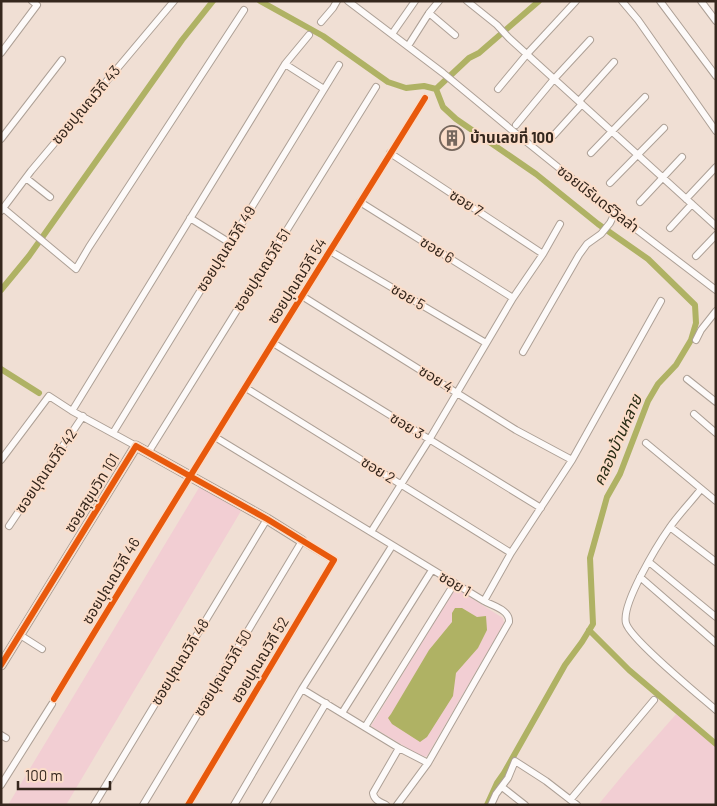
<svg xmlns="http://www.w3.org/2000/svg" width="717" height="806" font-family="Barlow,'Noto Sans Thai',sans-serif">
<rect width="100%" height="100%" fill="#f0dfd4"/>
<path fill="#f2ced3" d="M200,486L241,511L66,805H8Z
M455,588L503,618L504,623L427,756L422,757L371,726Z
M678,712L716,746V805H598L627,770Z"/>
<path fill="#afb264" d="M455,608H462L477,617L486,616L487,630L478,648L456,673L453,696L427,737L420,742L392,724L388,718L391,714L429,650L452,622V613Z"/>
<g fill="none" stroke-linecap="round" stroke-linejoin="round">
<path stroke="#afb264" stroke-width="6" d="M260,1L323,36L388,82L406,88L424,86L436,89
M1,290L29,256L182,40L213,1
M1,369L39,393
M589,630L629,670L716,744
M487,805L497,783L504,773L565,665L582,642L593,624L590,558L607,497L620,474L648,401L658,384L676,365L691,340L696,323L695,305L648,259L598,224L536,174L456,119L443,107L436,89L469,58L479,53L539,1"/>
<defs>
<path id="street" d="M348,1L443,73L513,131L615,213L716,290
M467,1L497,25L509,38L716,226
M622,1L638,20L716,131
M660,1L716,76
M701,1L716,21
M429,13L455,35
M321,22L333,8L337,1
M392,34L415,1
M408,46L429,13L439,1
M1,53L37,5L32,1
M285,64L324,89
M498,89L527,54L576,1
M579,101L614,62
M516,125L554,79L590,40
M554,135L582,104
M1,139L62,60
M390,153L543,254
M591,153L645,97
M26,178L50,197
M610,183L664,128
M686,199L716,167
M360,202L513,298
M640,202L682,157
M3,208L76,269L89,247L244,10
M1,211L31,171L174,1
M190,218L230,243
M670,228L692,204
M330,251L486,343
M696,256L716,235
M302,296L516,430L572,460
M696,340L701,330L716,311
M273,343L541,508
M523,352L579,255L587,244L601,234L610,223L615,213
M687,379L716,402
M246,388L511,553
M72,411L285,64L309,35
M694,414L716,433
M113,433L339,65
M215,437L484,601C493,606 510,610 509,622L428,763L397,805
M646,443L716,501
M148,453L376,87
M1,460L49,396L72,411L136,446
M701,489C691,502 679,514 670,527C658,544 621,604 626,623C630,639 700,696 716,710
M9,526L83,416
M670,527L716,562
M371,532L429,440L513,298L543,254L560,224
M649,562L716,617
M640,577L716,643
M484,601L511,553L572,460L661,301
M20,635L42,649
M302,689L399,748L428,763
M54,699C175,498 301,298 425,98
M342,713L432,570
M365,727L454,584
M1,735L6,738
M1,785L52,704
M502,787L525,805
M571,799L654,700
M94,805L267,519
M143,805L302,541L334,560L188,805
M234,805L302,689L392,546
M265,805L326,703
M386,805C380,802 374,800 373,793L399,748
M491,805L496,794L508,778L515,761L546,781L577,805"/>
<path id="secondary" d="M1,665L136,446L267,519L302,541"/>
</defs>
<use href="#street" stroke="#ada096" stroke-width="8"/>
<use href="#secondary" stroke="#ada096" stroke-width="11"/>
<use href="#street" stroke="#fdfaf9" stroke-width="6"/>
<use href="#secondary" stroke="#f0f2f3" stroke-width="9"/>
<defs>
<path id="cycleway" d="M1,665L136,446L267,519L334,560L188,805
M54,699C175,498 301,298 425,98"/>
</defs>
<use href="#cycleway" stroke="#fbddc9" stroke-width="9"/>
<use href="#cycleway" stroke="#e8590c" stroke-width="6"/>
</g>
<defs>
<symbol id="building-ring" viewBox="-11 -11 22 22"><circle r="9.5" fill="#fbddc9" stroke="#76675d" stroke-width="1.5"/><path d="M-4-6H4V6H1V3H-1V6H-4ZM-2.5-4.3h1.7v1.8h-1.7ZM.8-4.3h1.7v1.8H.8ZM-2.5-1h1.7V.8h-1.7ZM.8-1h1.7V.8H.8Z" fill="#76675d"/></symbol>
</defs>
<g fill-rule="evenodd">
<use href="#building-ring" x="438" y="124" width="28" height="28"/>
</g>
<g text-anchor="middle" stroke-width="4" stroke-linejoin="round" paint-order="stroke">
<g font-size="15" fill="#35271d" stroke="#fbddc9">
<text transform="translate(86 105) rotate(-50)" y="5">ซอยปุณณวิถี 43</text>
<text transform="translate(598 199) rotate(38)" y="5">ซอยนิรันดร์วิลล่า</text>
<text transform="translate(466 203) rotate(33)" y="5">ซอย 7</text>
<text transform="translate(226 249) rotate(-58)" y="5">ซอยปุณณวิถี 49</text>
<text transform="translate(437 250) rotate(32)" y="5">ซอย 6</text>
<text transform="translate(262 270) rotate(-58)" y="5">ซอยปุณณวิถี 51</text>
<text transform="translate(297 281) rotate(-58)" y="5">ซอยปุณณวิถี 54</text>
<text transform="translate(408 297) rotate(31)" y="5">ซอย 5</text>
<text transform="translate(436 379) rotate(32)" y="5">ซอย 4</text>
<text transform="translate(407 426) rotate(32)" y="5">ซอย 3</text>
<text transform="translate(378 470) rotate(32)" y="5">ซอย 2</text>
<text transform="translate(46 471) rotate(-56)" y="5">ซอยปุณณวิถี 42</text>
<text transform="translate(92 493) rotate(-58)" y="5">ซอยสุขุมวิท 101</text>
<text transform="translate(111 581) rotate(-59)" y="5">ซอยปุณณวิถี 46</text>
<text transform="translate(455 584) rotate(31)" y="5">ซอย 1</text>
<text transform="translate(260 660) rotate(-59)" y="5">ซอยปุณณวิถี 52</text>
<text transform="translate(180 662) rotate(-59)" y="5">ซอยปุณณวิถี 48</text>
<text transform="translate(223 673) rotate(-59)" y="5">ซอยปุณณวิถี 50</text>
</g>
<g font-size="15" font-weight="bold" fill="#35271d" stroke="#fbddc9" text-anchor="start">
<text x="470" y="143">บ้านเลขที่ 100</text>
</g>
<g font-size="16" font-style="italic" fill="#2a2d16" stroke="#fbddc9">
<text transform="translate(617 440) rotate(-66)" y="6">คลองบ้านหลาย</text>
</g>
</g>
<rect width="717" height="806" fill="none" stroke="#35271d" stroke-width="5"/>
<path d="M18 781v8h92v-8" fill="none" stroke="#35271d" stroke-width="2.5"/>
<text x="25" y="781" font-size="15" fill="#35271d" stroke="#fbddc9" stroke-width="4" paint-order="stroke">100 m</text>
</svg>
